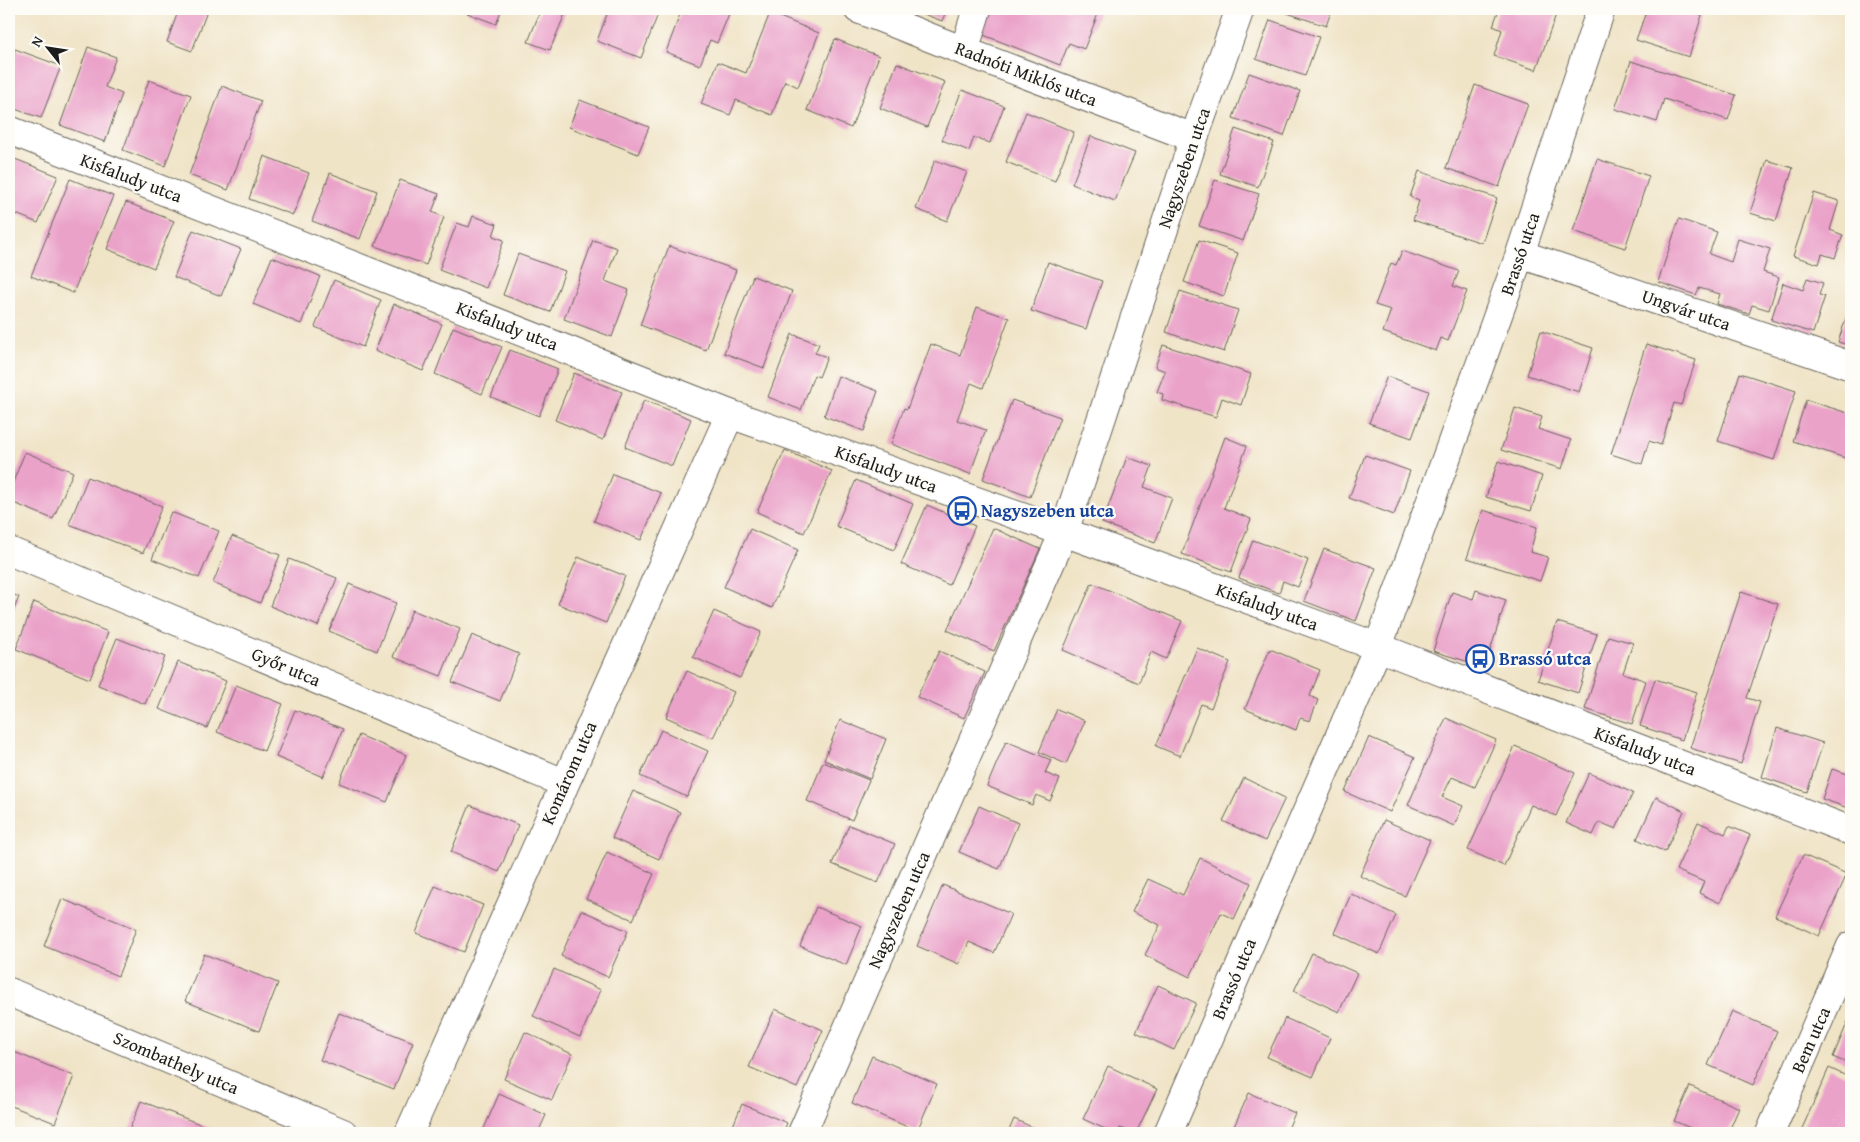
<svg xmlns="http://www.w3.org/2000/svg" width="1860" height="1142" font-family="'Gentium Book Plus',serif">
<rect width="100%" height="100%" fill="#fdfcf7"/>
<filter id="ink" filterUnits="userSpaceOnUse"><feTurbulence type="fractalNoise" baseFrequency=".02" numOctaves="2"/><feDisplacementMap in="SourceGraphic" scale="10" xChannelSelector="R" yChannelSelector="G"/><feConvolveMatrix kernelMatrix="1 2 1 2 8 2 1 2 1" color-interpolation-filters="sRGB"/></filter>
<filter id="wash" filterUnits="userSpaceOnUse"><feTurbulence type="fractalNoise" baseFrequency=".0096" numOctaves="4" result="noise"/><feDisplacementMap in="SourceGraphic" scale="20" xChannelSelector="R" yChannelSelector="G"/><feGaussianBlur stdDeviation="1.12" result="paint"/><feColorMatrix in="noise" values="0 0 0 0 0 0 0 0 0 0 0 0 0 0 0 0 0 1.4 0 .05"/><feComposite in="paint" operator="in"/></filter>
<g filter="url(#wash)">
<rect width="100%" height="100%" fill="#f0e4c7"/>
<g id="blocks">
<path fill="#eaa2c9" d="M179,9H208L192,51L167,42Z
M469,9H502L496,24L467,13Z
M541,9H567L550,50L528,42Z
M609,9H660L641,58L597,41Z
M682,9H731L717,43L710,40L700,65L666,52Z
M910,9H947L942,21Z
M991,9H1100L1084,49L1069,43L1060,65L981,34Z
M1275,9H1332L1326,26Z
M1499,9H1558L1536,70L1494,56L1502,30L1493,26Z
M1647,9H1681L1702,15L1689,57L1636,40Z
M770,13L819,33L798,87L785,81L772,115L736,100L730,115L701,104L718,62L746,73Z
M1270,20L1319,37L1305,76L1256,59Z
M835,39L879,56L851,128L807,110Z
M88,47L116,57L105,87L122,94L105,142L60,125Z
M15,49L61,66L41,118L9,107V66Z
M1631,61L1736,95L1728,120L1664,99L1657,122L1615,109Z
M897,63L945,82L927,127L880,108Z
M1249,73L1300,91L1284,136L1233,118Z
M149,80L191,95L165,166L123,150Z
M1475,85L1528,104L1499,187L1446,168Z
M222,86L261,101L228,190L189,175Z
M962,90L1004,106L990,143L974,137L969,151L942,140Z
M580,100L649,127L638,154L569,127Z
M1026,112L1074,132L1055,181L1006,162Z
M1235,129L1274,142L1258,187L1220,174Z
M1091,136L1135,153L1115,201L1072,184Z
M264,156L309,173L293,215L249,199Z
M10,157L58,176L38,223L9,211Z
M1597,159L1649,176L1625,248L1573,231Z
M935,160L967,172L947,221L916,209Z
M1767,160L1793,168L1776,221L1750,213Z
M1419,171L1497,198L1482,243L1413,220L1419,201L1410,197Z
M330,173L377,191L360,239L312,221Z
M70,179L113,196L73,293L31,276Z
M400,180L439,194L432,212L444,217L426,265L375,246Z
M1215,180L1259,194L1243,241L1199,226Z
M1814,193L1839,201L1830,230L1843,235L1835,258L1822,254L1819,264L1793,256Z
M126,202L174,221L154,268L107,249Z
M473,216L497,224L493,236L504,240L486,288L439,270L457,223L469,227Z
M1679,219L1717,232L1709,254L1731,262L1738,239L1770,249L1763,272L1779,277L1769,310L1752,305L1749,314L1717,304L1720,294L1699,288L1696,295L1658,282Z
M193,230L241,249L221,296L174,277Z
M593,240L617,248L605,281L629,290L612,337L564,319Z
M1199,240L1238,253L1224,296L1184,282Z
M669,246L736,270L706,350L640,325Z
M1402,251L1459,271L1453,286L1467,291L1448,341L1441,338L1436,351L1383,332L1391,310L1375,305L1391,263L1396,265Z
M518,254L565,271L550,312L503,295Z
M272,257L320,276L301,324L253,304Z
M1048,262L1102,281L1086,329L1031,311Z
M753,276L792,291L764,368L724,353Z
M1807,278L1823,283L1819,295L1825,296L1813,333L1771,320L1783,283L1803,290Z
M334,280L381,300L363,347L315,327Z
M1180,291L1238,310L1224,352L1166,332Z
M1851,303V346L1838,342Z
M394,304L442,324L423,371L375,351Z
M977,307L1009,318L983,388L971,383L957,420L986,430L970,474L891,444L904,408L907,409L931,344L960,355Z
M453,327L502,347L482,394L435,374Z
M1541,331L1593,348L1579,392L1527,375Z
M792,334L819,344L815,353L827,357L819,377L814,375L801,410L768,397Z
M1646,344L1696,360L1681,405L1674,403L1661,445L1649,441L1642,464L1611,454Z
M1163,345L1251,374L1241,405L1222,398L1216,417L1162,400L1163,394L1157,392L1165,371L1155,367Z
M510,350L558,369L539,416L491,397Z
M574,373L622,392L603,440L555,420Z
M1740,373L1796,391L1774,460L1718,441Z
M838,376L878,391L864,431L824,416Z
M1387,376L1429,391L1412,438L1369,423Z
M644,400L691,419L672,466L625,447Z
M1012,400L1060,417L1030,497L983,479Z
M1806,400L1851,414V449L1848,448L1845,458L1793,441Z
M1515,408L1542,417L1538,429L1571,440L1562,469L1501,450Z
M1225,437L1247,446L1224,508L1251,519L1231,572L1182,554Z
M785,450L832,471L804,533L757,512Z
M25,452L73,472L53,519L9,501V492Z
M1365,455L1410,471L1394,515L1349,498Z
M1127,457L1152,466L1144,487L1172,498L1155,543L1102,523Z
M1498,461L1542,476L1531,511L1486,497Z
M613,474L661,493L641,540L594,521Z
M88,477L162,506L143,553L69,524Z
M856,480L913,504L894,550L836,526Z
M927,505L975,526L949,585L901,564Z
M1483,510L1537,527L1530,552L1548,557L1540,581L1467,558Z
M171,512L219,531L199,578L152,559Z
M993,528L1040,549L994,651L947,630Z
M750,529L798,550L772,608L724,587Z
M232,536L280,555L260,603L213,583Z
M1253,540L1308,560L1298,587L1283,581L1279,593L1239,578Z
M1324,549L1376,568L1356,621L1304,601Z
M578,557L625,576L606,623L558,604Z
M289,559L337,578L318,626L270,606Z
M1092,583L1182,621L1166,659L1151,652L1139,683L1063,650Z
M349,584L396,603L377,651L329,631Z
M1476,590L1506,600L1485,667L1433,651L1452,592L1473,599Z
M1741,592L1778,604L1747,698L1760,702L1741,764L1690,748Z
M9,593L19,597L9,622Z
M34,602L108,632L90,679L16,649Z
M412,610L460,629L441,676L393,657Z
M714,611L761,632L740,678L693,657Z
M1557,622L1597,634L1578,693L1538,680Z
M472,635L519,654L500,701L452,682Z
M1608,636L1633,643L1623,673L1646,681L1632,724L1585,709Z
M117,638L165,657L145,704L98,685Z
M1197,648L1230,662L1211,708L1201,704L1180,756L1156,746Z
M1270,649L1320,670L1310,696L1318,700L1310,721L1300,718L1296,730L1245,709Z
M939,651L985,672L964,718L917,697Z
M178,662L226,681L207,728L159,709Z
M687,671L734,692L713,738L666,717Z
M1655,679L1697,692L1682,740L1640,726Z
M236,685L283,704L264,751L217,732Z
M1057,709L1085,721L1066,764L1039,752Z
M295,710L343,729L323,777L276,757Z
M1446,718L1496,740L1475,787L1452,777L1442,797L1463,806L1454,826L1408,805Z
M840,720L886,739L870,779L824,760Z
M1777,728L1823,743L1807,792L1762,777Z
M661,730L708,751L687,797L640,776Z
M359,735L406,755L387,802L339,783Z
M1369,737L1415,757L1390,812L1345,792Z
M1006,741L1051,760L1045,773L1060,779L1050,801L1036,795L1032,805L987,786Z
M1515,746L1575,773L1556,816L1531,805L1504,866L1468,850Z
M823,762L869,780L852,820L807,801Z
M1832,769L1851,775V809L1822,799Z
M1589,773L1633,793L1616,829L1599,822L1593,835L1566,823Z
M1244,778L1285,798L1265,841L1223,821Z
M633,791L680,812L659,859L612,838Z
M1656,797L1684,811L1665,852L1637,839Z
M470,805L518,825L499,872L451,852Z
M979,806L1018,823L999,869L959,852Z
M1384,820L1430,840L1405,896L1360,876Z
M1698,822L1725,834L1729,826L1750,835L1720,903L1699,893L1704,882L1676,870Z
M849,825L895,844L878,883L832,864Z
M607,852L654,874L633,920L586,899Z
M1803,855L1847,874L1819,936L1775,916Z
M1200,858L1251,883L1234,919L1221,913L1190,977L1145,955L1160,925L1132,912L1148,879L1183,895Z
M943,885L1011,914L994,953L969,942L959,964L917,946Z
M435,886L483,905L464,952L416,933Z
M1351,894L1396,915L1379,954L1334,933Z
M62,899L136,929L118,976L44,946Z
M816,907L862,926L846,965L800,946Z
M581,910L628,931L608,977L561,956Z
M1312,953L1357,973L1339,1012L1294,991Z
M204,954L278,983L259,1031L185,1001Z
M554,969L601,990L580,1037L533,1016Z
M1158,985L1196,1003L1174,1050L1136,1032Z
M775,1009L823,1030L797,1088L749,1067Z
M1732,1011L1777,1031L1753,1085L1708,1065Z
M339,1013L413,1042L394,1089L320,1060Z
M1851,1014V1065L1833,1057Z
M1285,1018L1330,1038L1313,1077L1267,1057Z
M525,1032L572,1054L552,1100L504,1079Z
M9,1050L74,1076L55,1123L9,1105Z
M872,1056L937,1084L917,1131L852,1103Z
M1108,1066L1157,1089L1136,1133L1120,1128L1118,1133H1114L1083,1119Z
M1829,1068L1851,1078V1133H1800Z
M1690,1086L1739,1108L1728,1133H1702L1674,1121Z
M1249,1093L1295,1113L1286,1133H1231Z
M499,1094L546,1115L538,1133H482Z
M141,1101L215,1130L214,1133H128Z
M742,1104L787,1123L783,1133H730Z
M1014,1119L1045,1133H1008Z"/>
</g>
</g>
<g filter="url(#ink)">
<use href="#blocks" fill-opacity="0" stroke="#666258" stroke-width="1"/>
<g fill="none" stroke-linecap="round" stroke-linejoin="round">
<defs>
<path id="street" d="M858,9L964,51L1194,138
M964,51L977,9
M9,130L730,414L1064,532L1378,647L1851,831
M1520,254L1851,366
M9,551L564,783
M9,992L343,1133
M409,1133L730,414
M802,1133L1064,532L1194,138L1240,9
M1168,1133L1378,647L1520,254L1601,9
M1770,1133L1851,946"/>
</defs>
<use href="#street" stroke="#666258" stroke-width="30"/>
<use href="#street" stroke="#fff" stroke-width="28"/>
</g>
</g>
<defs>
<symbol id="bus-ring" viewBox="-11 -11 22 22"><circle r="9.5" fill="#fdfcf7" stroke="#1a4fb4" stroke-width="1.5"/><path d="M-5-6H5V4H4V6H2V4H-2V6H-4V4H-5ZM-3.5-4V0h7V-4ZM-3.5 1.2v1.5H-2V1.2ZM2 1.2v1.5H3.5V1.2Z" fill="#1a4fb4"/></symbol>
</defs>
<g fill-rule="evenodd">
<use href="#bus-ring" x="946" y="495" width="32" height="32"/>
<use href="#bus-ring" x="1464" y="643" width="32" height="32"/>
</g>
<g text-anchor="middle" stroke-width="4.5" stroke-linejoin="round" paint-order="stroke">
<g font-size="18" fill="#1c1c1c" stroke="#fdfcf7">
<text transform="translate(1026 74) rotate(21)" y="6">Radnóti Miklós utca</text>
<text transform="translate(1184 168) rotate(-71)" y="6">Nagyszeben utca</text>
<text transform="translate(131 178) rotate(21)" y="6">Kisfaludy utca</text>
<text transform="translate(1520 254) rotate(-71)" y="6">Brassó utca</text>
<text transform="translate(1686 310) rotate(19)" y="6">Ungvár utca</text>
<text transform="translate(507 326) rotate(21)" y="6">Kisfaludy utca</text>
<text transform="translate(886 469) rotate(20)" y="6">Kisfaludy utca</text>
<text transform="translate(1267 607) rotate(20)" y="6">Kisfaludy utca</text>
<text transform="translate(286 667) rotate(23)" y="6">Győr utca</text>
<text transform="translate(1645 751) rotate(21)" y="6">Kisfaludy utca</text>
<text transform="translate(569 773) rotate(-66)" y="6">Komárom utca</text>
<text transform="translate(899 910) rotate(-66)" y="6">Nagyszeben utca</text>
<text transform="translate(1234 979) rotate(-67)" y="6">Brassó utca</text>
<text transform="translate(1811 1040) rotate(-66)" y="6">Bem utca</text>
<text transform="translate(176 1063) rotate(23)" y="6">Szombathely utca</text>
</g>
<g font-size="18" font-weight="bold" fill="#164399" stroke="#fdfcf7" text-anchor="start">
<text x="981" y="517">Nagyszeben utca</text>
<text x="1499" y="665">Brassó utca</text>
</g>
</g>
<rect width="1860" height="1142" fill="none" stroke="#fdfcf7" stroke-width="30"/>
<g transform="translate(48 48) rotate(300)" stroke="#fdfcf7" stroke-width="4" paint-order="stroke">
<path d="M0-4L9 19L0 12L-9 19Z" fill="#1c1c1c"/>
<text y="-8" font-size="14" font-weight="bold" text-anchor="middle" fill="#1c1c1c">N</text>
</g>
</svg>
